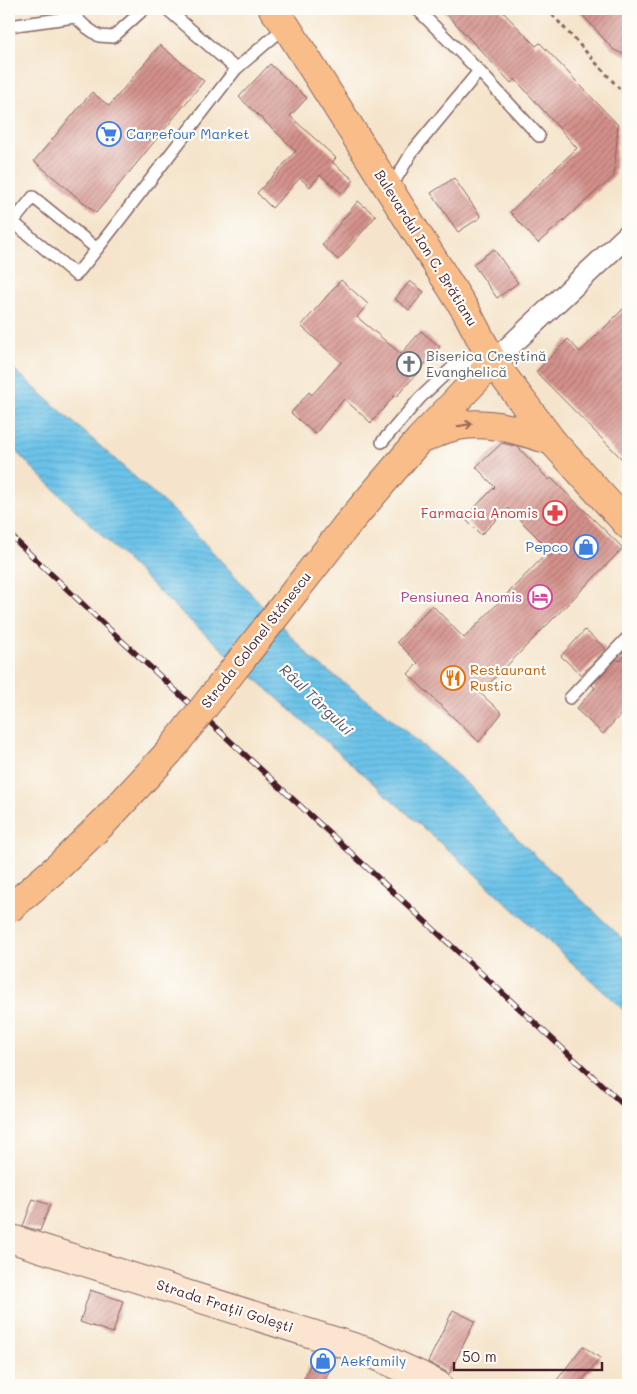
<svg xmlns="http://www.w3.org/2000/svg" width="637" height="1394" font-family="Mali,sans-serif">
<defs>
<pattern id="water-rules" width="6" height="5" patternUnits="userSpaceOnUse" patternTransform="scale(1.25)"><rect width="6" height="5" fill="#6bc3e9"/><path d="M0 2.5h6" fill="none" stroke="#5ea7c8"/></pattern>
<pattern id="building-hatch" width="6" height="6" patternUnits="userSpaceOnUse" patternTransform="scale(1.25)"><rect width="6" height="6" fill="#d4918b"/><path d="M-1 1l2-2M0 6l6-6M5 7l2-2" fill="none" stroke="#ae7672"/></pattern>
</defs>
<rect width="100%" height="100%" fill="#fdfcf7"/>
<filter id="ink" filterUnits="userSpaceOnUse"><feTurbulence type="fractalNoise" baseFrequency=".02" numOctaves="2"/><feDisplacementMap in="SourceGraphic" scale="10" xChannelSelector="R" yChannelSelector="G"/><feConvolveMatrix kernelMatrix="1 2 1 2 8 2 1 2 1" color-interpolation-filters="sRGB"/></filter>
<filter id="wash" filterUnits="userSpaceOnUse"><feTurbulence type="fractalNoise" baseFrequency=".0096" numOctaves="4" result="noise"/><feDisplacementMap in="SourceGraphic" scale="20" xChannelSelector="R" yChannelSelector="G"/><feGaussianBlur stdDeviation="1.12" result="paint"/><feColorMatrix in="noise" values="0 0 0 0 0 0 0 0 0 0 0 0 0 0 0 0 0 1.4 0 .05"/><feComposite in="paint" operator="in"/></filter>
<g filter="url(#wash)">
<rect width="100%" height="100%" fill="#f5e4cb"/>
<path fill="url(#water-rules)" stroke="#5a718a" d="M9,365L182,519L314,661L381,710L470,786L501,823L628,944V1014L464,864L177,609L9,445Z"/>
<g id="blocks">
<path fill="url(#building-hatch)" d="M442,9H500L536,46L540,43L618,125L614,176L538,243L510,212L577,148L515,79L511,83Z
M577,9H628V56L614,50Z
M160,45L204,81L96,213L34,161L92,92L109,106Z
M270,64L307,98L290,116L336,158L332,162L354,180L343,194L320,175L310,187L300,178L272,208L257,193L296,151L239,97Z
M454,178L481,217L458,232L431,193Z
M358,201L376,216L338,260L322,245Z
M494,249L518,283L497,298L473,264Z
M341,280L368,304L357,317L401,354L421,331L440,347L396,397L395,395L371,423L344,399L315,434L291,413L309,392L312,395L341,362L301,326Z
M410,281L424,292L409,310L395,299Z
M628,304V465L536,372L568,339L580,352Z
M502,443L518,447L549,480L551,478L623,548L480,693L502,713L479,742L408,674L418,663L397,642L432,605L464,638L550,550L508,508L481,535L464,518L495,487L476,467Z
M585,630L606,649L581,675L561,656Z
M628,651V706L603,734L576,709L595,688L592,685L617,659L620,661Z
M33,1199L50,1205L40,1231L23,1226Z
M90,1290L123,1301L113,1333L80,1322Z
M453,1310L475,1321L449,1374L445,1371L428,1362Z
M583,1346L600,1358L579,1385H553Z
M316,1352L334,1360L323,1385H301Z"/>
</g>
</g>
<g filter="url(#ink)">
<use href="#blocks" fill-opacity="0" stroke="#866463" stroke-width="1"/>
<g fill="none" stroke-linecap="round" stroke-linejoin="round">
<defs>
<path id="lane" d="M67,9L86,27L99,36L113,37L144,9
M167,9L236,69
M417,9L479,71L539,136
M9,26L75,17
M390,189L412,152L479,71
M97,249L33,197L13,222L76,275L97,249L236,69L286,26
M382,442L420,398L454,366L487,363
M570,698L628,637"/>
<path id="street" d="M493,362L628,235"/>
<path id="secondary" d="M9,1238L366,1351L421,1376L438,1385"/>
<path id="primary" d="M425,438C432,435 439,431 446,429C482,417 518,430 552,441
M346,526L419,440L493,362"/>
<path id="highway" d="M273,9L286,26L466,311L493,362L552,441L628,525"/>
</defs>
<use href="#lane" stroke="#866463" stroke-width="14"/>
<use href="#street" stroke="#866463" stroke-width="24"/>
<use href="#secondary" stroke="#866463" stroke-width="30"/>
<use href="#primary" stroke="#866463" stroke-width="30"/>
<use href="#highway" stroke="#866463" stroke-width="30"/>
<path stroke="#866463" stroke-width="3" stroke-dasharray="4 4" stroke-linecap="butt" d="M547,9L628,98"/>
<use href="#lane" stroke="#fff" stroke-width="11"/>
<use href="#street" stroke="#fff" stroke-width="21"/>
<use href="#secondary" stroke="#fce5d0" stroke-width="28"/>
<use href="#primary" stroke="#f8bd89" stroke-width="28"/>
<use href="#highway" stroke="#f8bd89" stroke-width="28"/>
<defs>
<path id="rail" d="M9,534L108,628L628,1109"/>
</defs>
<use href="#rail" stroke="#4a1f2b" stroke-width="5.5"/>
<use href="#rail" stroke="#fdfcf7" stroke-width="4" stroke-dasharray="11" stroke-linecap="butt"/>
<defs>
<path id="primary-bridge" d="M9,909L60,865L106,820L169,752L346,526"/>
</defs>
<use href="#primary-bridge" stroke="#866463" stroke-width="30" stroke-linecap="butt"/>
<use href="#primary-bridge" stroke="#f8bd89" stroke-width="28"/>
</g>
<defs><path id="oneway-shaft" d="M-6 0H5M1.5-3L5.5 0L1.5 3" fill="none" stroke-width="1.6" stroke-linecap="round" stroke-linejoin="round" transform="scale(1.25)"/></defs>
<use stroke="#986655" href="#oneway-shaft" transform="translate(465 425) rotate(-9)"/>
</g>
<defs>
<symbol id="supermarket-ring" viewBox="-11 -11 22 22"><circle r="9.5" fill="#fdfcf7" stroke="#3f7fe0" stroke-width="1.5"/><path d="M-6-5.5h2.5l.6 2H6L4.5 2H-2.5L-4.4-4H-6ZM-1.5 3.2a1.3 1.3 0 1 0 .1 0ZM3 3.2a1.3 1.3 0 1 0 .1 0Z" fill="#3f7fe0"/></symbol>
<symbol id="church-ring" viewBox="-11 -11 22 22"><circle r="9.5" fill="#fdfcf7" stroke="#6b7280" stroke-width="1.5"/><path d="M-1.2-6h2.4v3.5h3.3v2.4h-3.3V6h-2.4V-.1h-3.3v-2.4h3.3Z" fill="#6b7280"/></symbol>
<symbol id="pharmacy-ring" viewBox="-11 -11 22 22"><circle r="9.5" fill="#fdfcf7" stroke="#e0444e" stroke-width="1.5"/><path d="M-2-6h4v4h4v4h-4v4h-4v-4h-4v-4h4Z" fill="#e0444e"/></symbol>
<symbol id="shop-ring" viewBox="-11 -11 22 22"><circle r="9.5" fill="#fdfcf7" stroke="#3f7fe0" stroke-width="1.5"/><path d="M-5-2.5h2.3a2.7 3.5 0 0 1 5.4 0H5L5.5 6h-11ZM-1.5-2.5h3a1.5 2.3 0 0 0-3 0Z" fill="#3f7fe0"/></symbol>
<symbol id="hotel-ring" viewBox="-11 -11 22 22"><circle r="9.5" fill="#fdfcf7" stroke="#d1479c" stroke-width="1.5"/><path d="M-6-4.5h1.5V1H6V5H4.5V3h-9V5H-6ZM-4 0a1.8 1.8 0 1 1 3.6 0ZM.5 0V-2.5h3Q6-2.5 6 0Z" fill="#d1479c"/></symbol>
<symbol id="restaurant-ring" viewBox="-11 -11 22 22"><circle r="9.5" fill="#fdfcf7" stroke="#e8710a" stroke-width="1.5"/><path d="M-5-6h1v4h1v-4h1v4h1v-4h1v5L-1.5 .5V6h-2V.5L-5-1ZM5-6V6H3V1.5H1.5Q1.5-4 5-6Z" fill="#e8710a"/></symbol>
</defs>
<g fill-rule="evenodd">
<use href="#supermarket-ring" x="95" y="120" width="28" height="28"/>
<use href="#church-ring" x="395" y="350" width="28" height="28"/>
<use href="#pharmacy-ring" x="541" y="499" width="28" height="28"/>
<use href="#shop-ring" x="572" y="533" width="28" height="28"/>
<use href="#hotel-ring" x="526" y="583" width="28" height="28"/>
<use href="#restaurant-ring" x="439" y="664" width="28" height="28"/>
<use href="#shop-ring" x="309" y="1347" width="28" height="28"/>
</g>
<g text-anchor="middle" stroke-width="4.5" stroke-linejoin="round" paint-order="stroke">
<g font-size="14" fill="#366cbe" stroke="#fdfcf7" text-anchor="start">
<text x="126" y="139">Carrefour Market</text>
<text x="568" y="552" text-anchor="end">Pepco</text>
<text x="340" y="1366">Aekfamily</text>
</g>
<g font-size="14" fill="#4a1f2b" stroke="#fdfcf7">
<text transform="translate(426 248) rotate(58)" y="5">Bulevardul Ion C. Brătianu</text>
<text transform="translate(256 640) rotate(-52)" y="5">Strada Colonel Stănescu</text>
<text transform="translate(225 1306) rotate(18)" y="5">Strada Frații Golești</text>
</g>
<g font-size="14" fill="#5b616d" stroke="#fdfcf7" text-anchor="start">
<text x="426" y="361">Biserica Creștină<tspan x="426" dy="16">Evanghelică</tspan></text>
</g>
<g font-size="14" fill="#be3a42" stroke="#fdfcf7" text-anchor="end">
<text x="538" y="518">Farmacia Anomis</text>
</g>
<g font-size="14" fill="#b23c85" stroke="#fdfcf7" text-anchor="end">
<text x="522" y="602">Pensiunea Anomis</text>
</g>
<g font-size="14" fill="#c56008" stroke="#fdfcf7" text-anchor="start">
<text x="470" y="675">Restaurant<tspan x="470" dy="16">Rustic</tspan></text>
</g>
<g font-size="15" font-style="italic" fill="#56586e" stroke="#fdfcf7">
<text transform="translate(316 700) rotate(44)" y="5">Râul Târgului</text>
</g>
</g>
<rect width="637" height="1394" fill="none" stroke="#fdfcf7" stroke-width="30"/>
<path d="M454 1362v8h148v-8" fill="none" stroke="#4a1f2b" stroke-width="2.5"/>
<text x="462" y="1362" font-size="15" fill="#4a1f2b" stroke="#fdfcf7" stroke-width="4" paint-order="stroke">50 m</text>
</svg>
